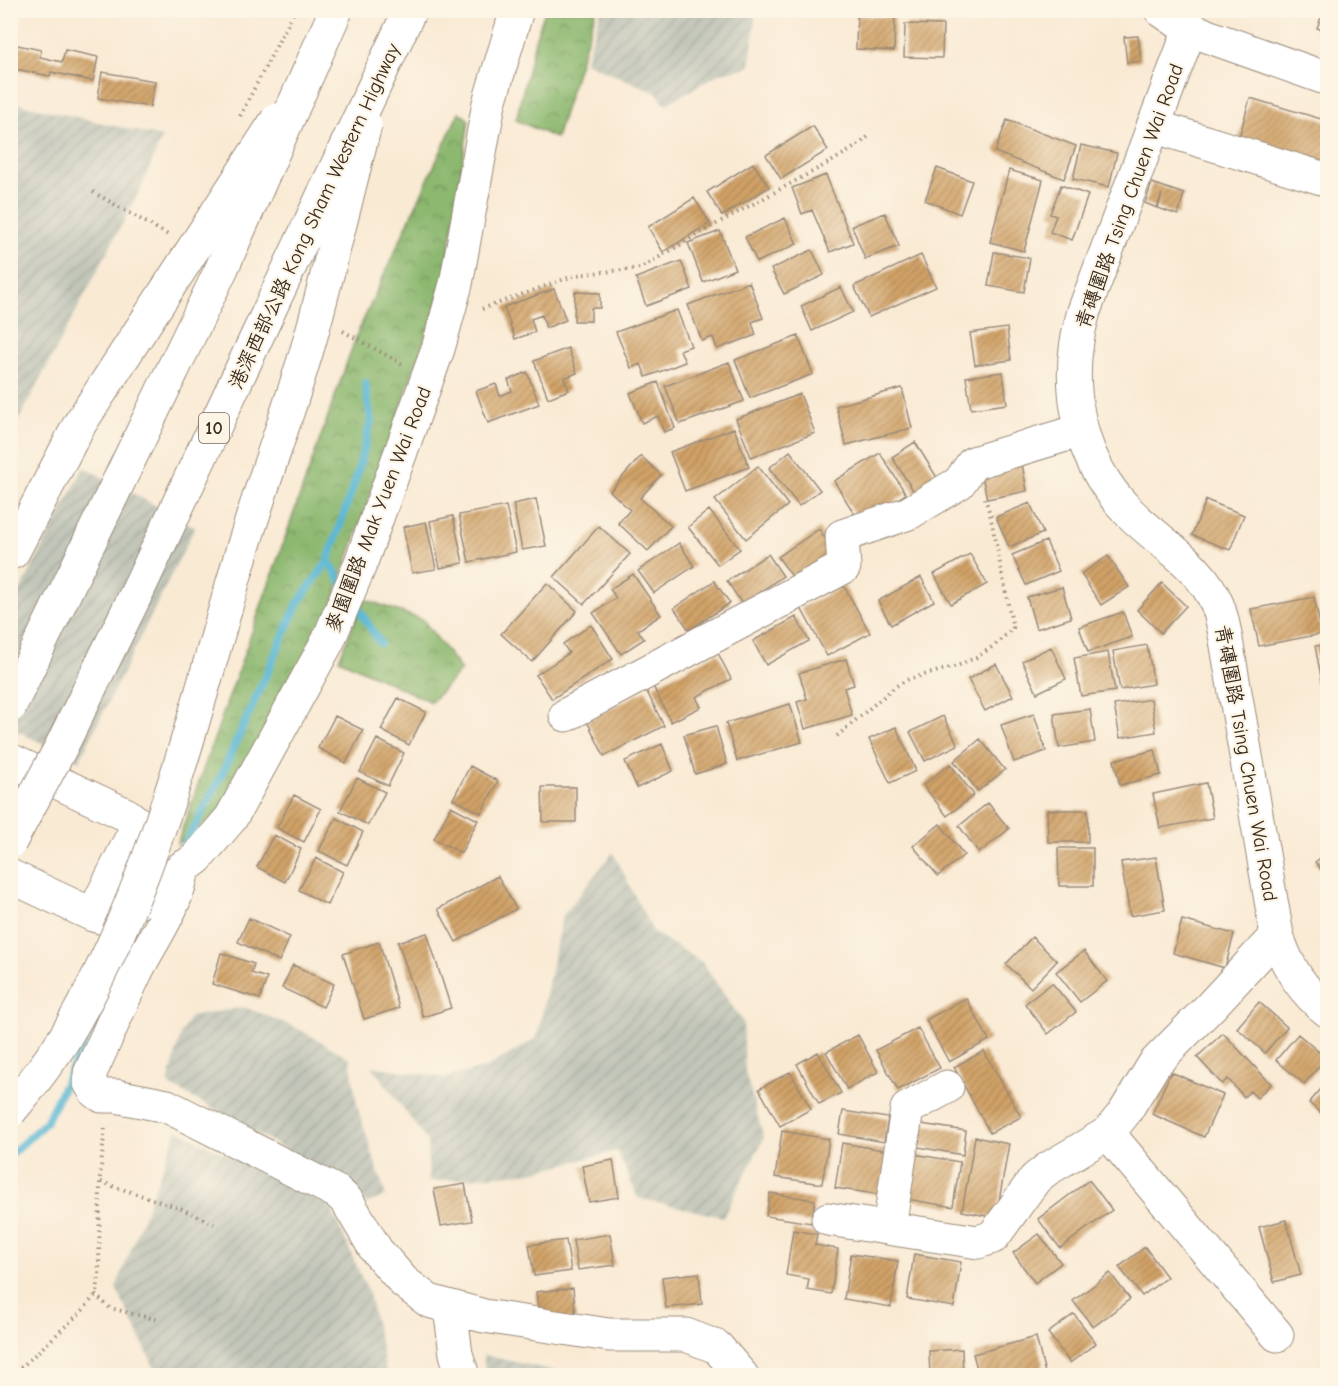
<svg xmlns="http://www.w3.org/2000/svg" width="1338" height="1386" font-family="'Comic Neue','LXGW WenKai TC',sans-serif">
<defs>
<pattern id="industrial-furrows" width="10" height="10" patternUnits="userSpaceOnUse" patternTransform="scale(1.5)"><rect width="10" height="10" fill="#c2c6b9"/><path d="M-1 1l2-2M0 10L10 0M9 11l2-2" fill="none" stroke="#a8aa9f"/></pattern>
<pattern id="forest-crowns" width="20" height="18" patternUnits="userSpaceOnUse" patternTransform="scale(1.5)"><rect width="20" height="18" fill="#8cb86f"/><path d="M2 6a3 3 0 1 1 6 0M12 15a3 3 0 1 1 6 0" fill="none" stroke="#74965b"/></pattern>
<pattern id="building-hatch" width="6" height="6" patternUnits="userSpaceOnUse" patternTransform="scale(1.5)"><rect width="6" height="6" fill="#d1a368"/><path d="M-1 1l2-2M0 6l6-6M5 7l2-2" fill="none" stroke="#ab8555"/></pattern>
</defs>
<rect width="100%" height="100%" fill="#fcf5e5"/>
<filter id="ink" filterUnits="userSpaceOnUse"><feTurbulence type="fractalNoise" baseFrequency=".0167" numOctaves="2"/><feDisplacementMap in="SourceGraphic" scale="12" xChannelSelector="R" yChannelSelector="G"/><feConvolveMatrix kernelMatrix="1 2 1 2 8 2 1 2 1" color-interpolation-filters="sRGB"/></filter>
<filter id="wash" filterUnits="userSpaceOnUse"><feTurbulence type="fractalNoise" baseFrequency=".008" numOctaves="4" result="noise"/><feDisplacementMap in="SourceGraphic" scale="24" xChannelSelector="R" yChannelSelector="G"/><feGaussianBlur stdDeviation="1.35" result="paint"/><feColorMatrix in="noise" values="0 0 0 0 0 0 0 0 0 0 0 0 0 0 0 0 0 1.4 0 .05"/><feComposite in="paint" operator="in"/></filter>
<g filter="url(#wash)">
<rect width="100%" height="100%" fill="#f9ead4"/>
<path fill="url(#industrial-furrows)" d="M601,11H756L750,67L720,73L665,105L657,93L585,62Z
M11,98L20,104L162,137L141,188L11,435Z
M84,467L195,527L79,761L11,728L10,611Z
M613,852L653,932L702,962L743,1022L745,1072L764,1138L723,1217L638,1198L617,1151L532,1172L429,1182L427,1141L372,1066L445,1078L488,1067L537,1038L562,917Z
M244,1007L295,1027L350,1058L357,1105L386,1196L365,1204L346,1183L168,1084L181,1034L190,1017Z
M177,1130L330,1206L369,1294L387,1375H158L116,1288Z
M483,1355L574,1375H486Z"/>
<path fill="url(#forest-crowns)" stroke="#647146" stroke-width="1.5" d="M545,11H596L556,138L516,120L535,40Z
M459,112L469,120L445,280L330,610L229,806L177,844L357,334Z
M364,599L423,620L461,670L431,702L339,659Z"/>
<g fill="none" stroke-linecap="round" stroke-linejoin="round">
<path stroke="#54b5d3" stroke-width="8" d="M343,584L328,561L357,475L371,421L365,383
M353,600L380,643
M179,856L221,776L298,603L328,561
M10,1155L46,1122L96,1020"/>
</g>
<g id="blocks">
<path fill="url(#building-hatch)" d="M1324,10H1328V32L1317,28Z
M857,16L895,17L894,51L856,49Z
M905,24L943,25L942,58L904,57Z
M1138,36L1141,61L1127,63L1124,37Z
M13,44L41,50L40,57L62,62L65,50L98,57L93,81L51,72L50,76L10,68V51Z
M102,72L155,81L150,107L98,98Z
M1250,98L1328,121V172L1237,145Z
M1007,120L1076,146L1064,179L995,152Z
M813,126L828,150L781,179L766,155Z
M1081,145L1117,153L1109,187L1073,179Z
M753,163L769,187L722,216L707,192Z
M937,168L972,181L960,214L925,200Z
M1009,170L1043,180L1024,251L990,242Z
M826,175L853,243L830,252L812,210L802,214L792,188Z
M1152,183L1184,194L1178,215L1158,208L1162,194L1157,208L1145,203Z
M1061,185L1088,195L1072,240L1050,232L1056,216L1050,214Z
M694,198L710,223L663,252L648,227Z
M885,213L899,246L865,259L852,226Z
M785,218L797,244L757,262L745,237Z
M720,231L735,269L703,282L688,243Z
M812,250L824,275L784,294L771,269Z
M994,252L1030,258L1024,292L988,286Z
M921,255L936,287L869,317L854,286Z
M681,261L692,289L646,306L636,278Z
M749,282L763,318L752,322L756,335L717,349L713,337L702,341L688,305Z
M841,287L853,312L812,331L801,306Z
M554,289L566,320L546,328L542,315L531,319L535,332L515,339L504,307Z
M575,292L600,293V308H591V321H574Z
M677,310L691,346L680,350L685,362L646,377L641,364L631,368L616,332Z
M1007,328L1011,360L975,365L970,333Z
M798,336L813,374L750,398L735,360Z
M568,348L577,373L564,378L569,390L548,398L534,361Z
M729,362L744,401L680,424L665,386Z
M527,372L539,404L488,423L476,391L496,384L500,396L512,391L508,380Z
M1003,372L1007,404L971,409L966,377Z
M658,382L675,428L664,432L658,416L642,423L630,393Z
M902,388L912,428L846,445L836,406Z
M800,394L815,433L751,457L736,419Z
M734,428L749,467L685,491L670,452Z
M915,442L941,484L918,498L892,457Z
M790,451L820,490L799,506L769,468Z
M880,453L906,494L860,523L834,481Z
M641,456L661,475L640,498L671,526L648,551L618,523L630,510L610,491Z
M1021,458L1027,491L987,499L980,466Z
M758,466L788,505L746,539L715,500Z
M536,499L546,546L522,550L513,504Z
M1206,500L1244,515L1230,550L1192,535Z
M1030,503L1043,533L1009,547L996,517Z
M506,506L516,552L469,562L459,515Z
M709,510L740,549L718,565L688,527Z
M453,516L463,563L440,568L430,521Z
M426,522L436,569L412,573L403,527Z
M599,526L630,554L584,604L554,577Z
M819,529L834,552L794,579L778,557Z
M1046,541L1059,571L1026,585L1012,555Z
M679,543L694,566L654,593L638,571Z
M768,554L783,576L742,604L727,581Z
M970,554L987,584L951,604L934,574Z
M1108,556L1129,587L1101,605L1081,574Z
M633,574L661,615L638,630L644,639L621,654L593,613L616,598L610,589Z
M921,577L934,601L891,625L878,601Z
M714,581L730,603L689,630L674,608Z
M547,583L577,611L532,662L501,634Z
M1162,583L1186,606L1161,633L1137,610Z
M844,586L870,633L827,656L801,608Z
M1062,587L1071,618L1036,629L1027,597Z
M1314,597L1322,634L1259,646L1251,609Z
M1123,612L1132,637L1088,652L1079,627Z
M796,617L809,641L766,665L753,641Z
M591,625L613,659L552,699L536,675L569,653L563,644Z
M1328,644V681L1322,682L1315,646Z
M1147,645L1154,684L1120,690L1113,651Z
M1051,647L1066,679L1037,693L1022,661Z
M1108,652L1115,691L1081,696L1074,658Z
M718,653L731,679L696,697L701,707L671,722L653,686Z
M846,659L854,685L844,688L852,715L805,729L797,702L807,699L799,673Z
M996,664L1013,696L985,711L968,679Z
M646,690L664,726L604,756L587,721Z
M398,698L426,712L409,745L381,730Z
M1151,699L1156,732L1120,738L1114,705Z
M790,704L802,742L737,761L726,723Z
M1090,709L1095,742L1059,748L1054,714Z
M1034,714L1046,751L1014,762L1001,725Z
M335,716L363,730L346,763L318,748Z
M943,716L958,745L925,761L910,732Z
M716,726L727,764L695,774L684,735Z
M896,727L916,771L890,783L869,739Z
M377,739L404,753L388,786L360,772Z
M980,739L1005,770L978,791L954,761Z
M662,744L673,771L637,788L625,761Z
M1155,750L1161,775L1120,785L1114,760Z
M950,764L974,795L947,816L923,785Z
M470,766L498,781L481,813L453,799Z
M357,778L385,792L368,825L340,811Z
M1206,783L1213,818L1160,828L1153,794Z
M542,787H576V822H543Z
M294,795L321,809L304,842L277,828Z
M988,803L1009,829L979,853L959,826Z
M451,806L478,820L461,853L434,839Z
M1047,810H1088V842H1048Z
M336,818L363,832L347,865L319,851Z
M940,824L964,855L938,876L913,846Z
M274,835L301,849L285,882L257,867Z
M1058,848H1093V886H1059Z
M1328,852V878L1315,862Z
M1156,857L1165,910L1130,916L1121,862Z
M316,858L343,872L327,905L299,890Z
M498,876L516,909L456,942L438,909Z
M249,918L290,937L279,961L238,942Z
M1182,920L1234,934L1225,968L1173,953Z
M427,933L451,1008L423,1017L398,942Z
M1032,937L1057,961L1031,988L1006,964Z
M379,942L399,1008L364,1019L343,954Z
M1084,951L1107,981L1080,1002L1056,972Z
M221,953L254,964L251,973L267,978L260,999L212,984Z
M293,965L334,984L323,1007L282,988Z
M1052,983L1076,1012L1048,1034L1025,1004Z
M966,998L989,1040L949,1062L926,1020Z
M1259,1002L1287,1027L1265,1053L1237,1028Z
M918,1028L940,1068L898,1090L876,1050Z
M1223,1033L1271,1084L1257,1098L1250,1091L1244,1097L1228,1079L1222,1084L1197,1057Z
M1298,1034L1326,1058L1304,1084L1276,1060Z
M858,1035L878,1072L847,1089L826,1052Z
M984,1051L1021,1117L990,1133L954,1067Z
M818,1052L841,1093L819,1104L797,1064Z
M790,1072L811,1109L780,1126L759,1089Z
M1171,1072L1223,1095L1204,1137L1152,1114Z
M1328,1081V1119L1309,1103Z
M843,1111L888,1118L884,1142L839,1134Z
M921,1124L966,1131L963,1155L918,1147Z
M782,1131L829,1139L822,1184L775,1177Z
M975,1137L1009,1144L996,1218L962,1211Z
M842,1143L889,1151L882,1195L835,1188Z
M914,1154L960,1162L953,1207L906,1199Z
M613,1160L619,1197L589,1202L582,1166Z
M1089,1180L1112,1210L1060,1248L1038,1219Z
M465,1184L472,1221L441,1226L434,1189Z
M770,1193L815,1200L811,1223L766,1216Z
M1286,1220L1301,1275L1274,1282L1259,1227Z
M793,1230L817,1234L815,1245L838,1249L831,1294L807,1290L809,1279L786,1275Z
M610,1234L615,1265L578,1270L573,1240Z
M1039,1234L1061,1263L1035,1283L1013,1253Z
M566,1240L571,1271L534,1276L529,1245Z
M1145,1247L1167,1277L1142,1296L1119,1267Z
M851,1254L898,1261L891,1307L844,1299Z
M914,1254L961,1262L954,1307L907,1299Z
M699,1273L702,1304L666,1308L662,1277Z
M1110,1273L1130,1299L1093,1327L1073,1301Z
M573,1288L576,1319L540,1323L536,1292Z
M1074,1314L1096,1343L1070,1363L1048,1333Z
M1036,1337L1045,1373L1037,1376H979L973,1354Z
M962,1349L963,1376H930L929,1351Z"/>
</g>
</g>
<g filter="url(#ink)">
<use href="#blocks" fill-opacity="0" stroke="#9a8a79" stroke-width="1.5"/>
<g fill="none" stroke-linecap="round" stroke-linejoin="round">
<defs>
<path id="minor" d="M1161,10L1180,23L1207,36L1328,79
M1190,29L1084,311C1063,380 1076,459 1129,512C1159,543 1200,563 1217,604C1222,616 1224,628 1226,640L1277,935C1286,965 1302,991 1328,1011
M1153,126L1328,180
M13,552L79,425
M566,715L844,567L842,536L909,513L959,483L973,463L1082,430
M10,760L127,815L136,822L135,831L93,915
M183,867C178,906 153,938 136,972C120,1005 106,1040 90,1073V1083L95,1091L102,1096H116L167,1106L337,1192L347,1201L376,1250L404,1282L429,1301L484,1316L609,1335H686L717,1347L742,1376
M10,876L93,915L108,919L118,917L197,858L231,818L328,641L360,565L438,349L456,284L489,103L517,10
M1108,1133L1277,1335
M828,1219L978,1242L993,1237L1035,1179L1046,1170L1108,1133L1125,1112L1155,1063L1210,1007L1277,935
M889,1228L907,1109L947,1087
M450,1307L456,1354L463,1376"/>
</defs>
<use href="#minor" stroke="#9a8a79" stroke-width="35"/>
<path stroke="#9a8a79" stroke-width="4" stroke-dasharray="1.5 4.5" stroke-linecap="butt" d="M240,116L295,10
M93,192L168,235
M482,309L576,275L641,268L705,230L834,160L857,146L870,135
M343,331L402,364
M837,736L896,686L909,679L957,666L977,657L995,645L1013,628L990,514L985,498
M101,1182L182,1209L214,1224
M95,1295L110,1308L158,1320
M12,1376L83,1310L97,1293L99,1274L100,1178L105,1126"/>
<use href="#minor" stroke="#fff" stroke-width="33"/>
<defs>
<path id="minor-bridge" d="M79,425L277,120
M10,1111C29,1088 48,1064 64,1039C153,891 192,721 240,558C262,483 290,410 311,336C330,266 347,195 365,125"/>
<path id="highway-bridge" d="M10,706L221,270L336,10
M10,842L60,749L140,586L410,10"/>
</defs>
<use href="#minor-bridge" stroke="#9a8a79" stroke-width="35" stroke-linecap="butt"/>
<use href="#highway-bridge" stroke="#9a8a79" stroke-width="35" stroke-linecap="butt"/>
<use href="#minor-bridge" stroke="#fff" stroke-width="33"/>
<use href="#highway-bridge" stroke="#fff" stroke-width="33"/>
</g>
</g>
<g text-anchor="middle" stroke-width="4.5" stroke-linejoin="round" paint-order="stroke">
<rect fill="#fcf5e5" stroke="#75675a" stroke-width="1.5" x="199" y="413" width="30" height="30" rx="4.5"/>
<g font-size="18" font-weight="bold" fill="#3b2a1e">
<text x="214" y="434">10</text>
</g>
<g font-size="20" fill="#3b2a1e" stroke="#fcf5e5">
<text transform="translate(1129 196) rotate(-70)" y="7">青磚圍路 Tsing Chuen Wai Road</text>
<text transform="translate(314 216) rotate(-65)" y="7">港深西部公路 Kong Sham Western Highway</text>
<text transform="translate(378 509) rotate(-69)" y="7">麥園圍路 Mak Yuen Wai Road</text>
<text transform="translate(1247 763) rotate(80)" y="7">青磚圍路 Tsing Chuen Wai Road</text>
</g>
</g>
<rect width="1338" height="1386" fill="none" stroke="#fcf5e5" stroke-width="36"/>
</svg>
